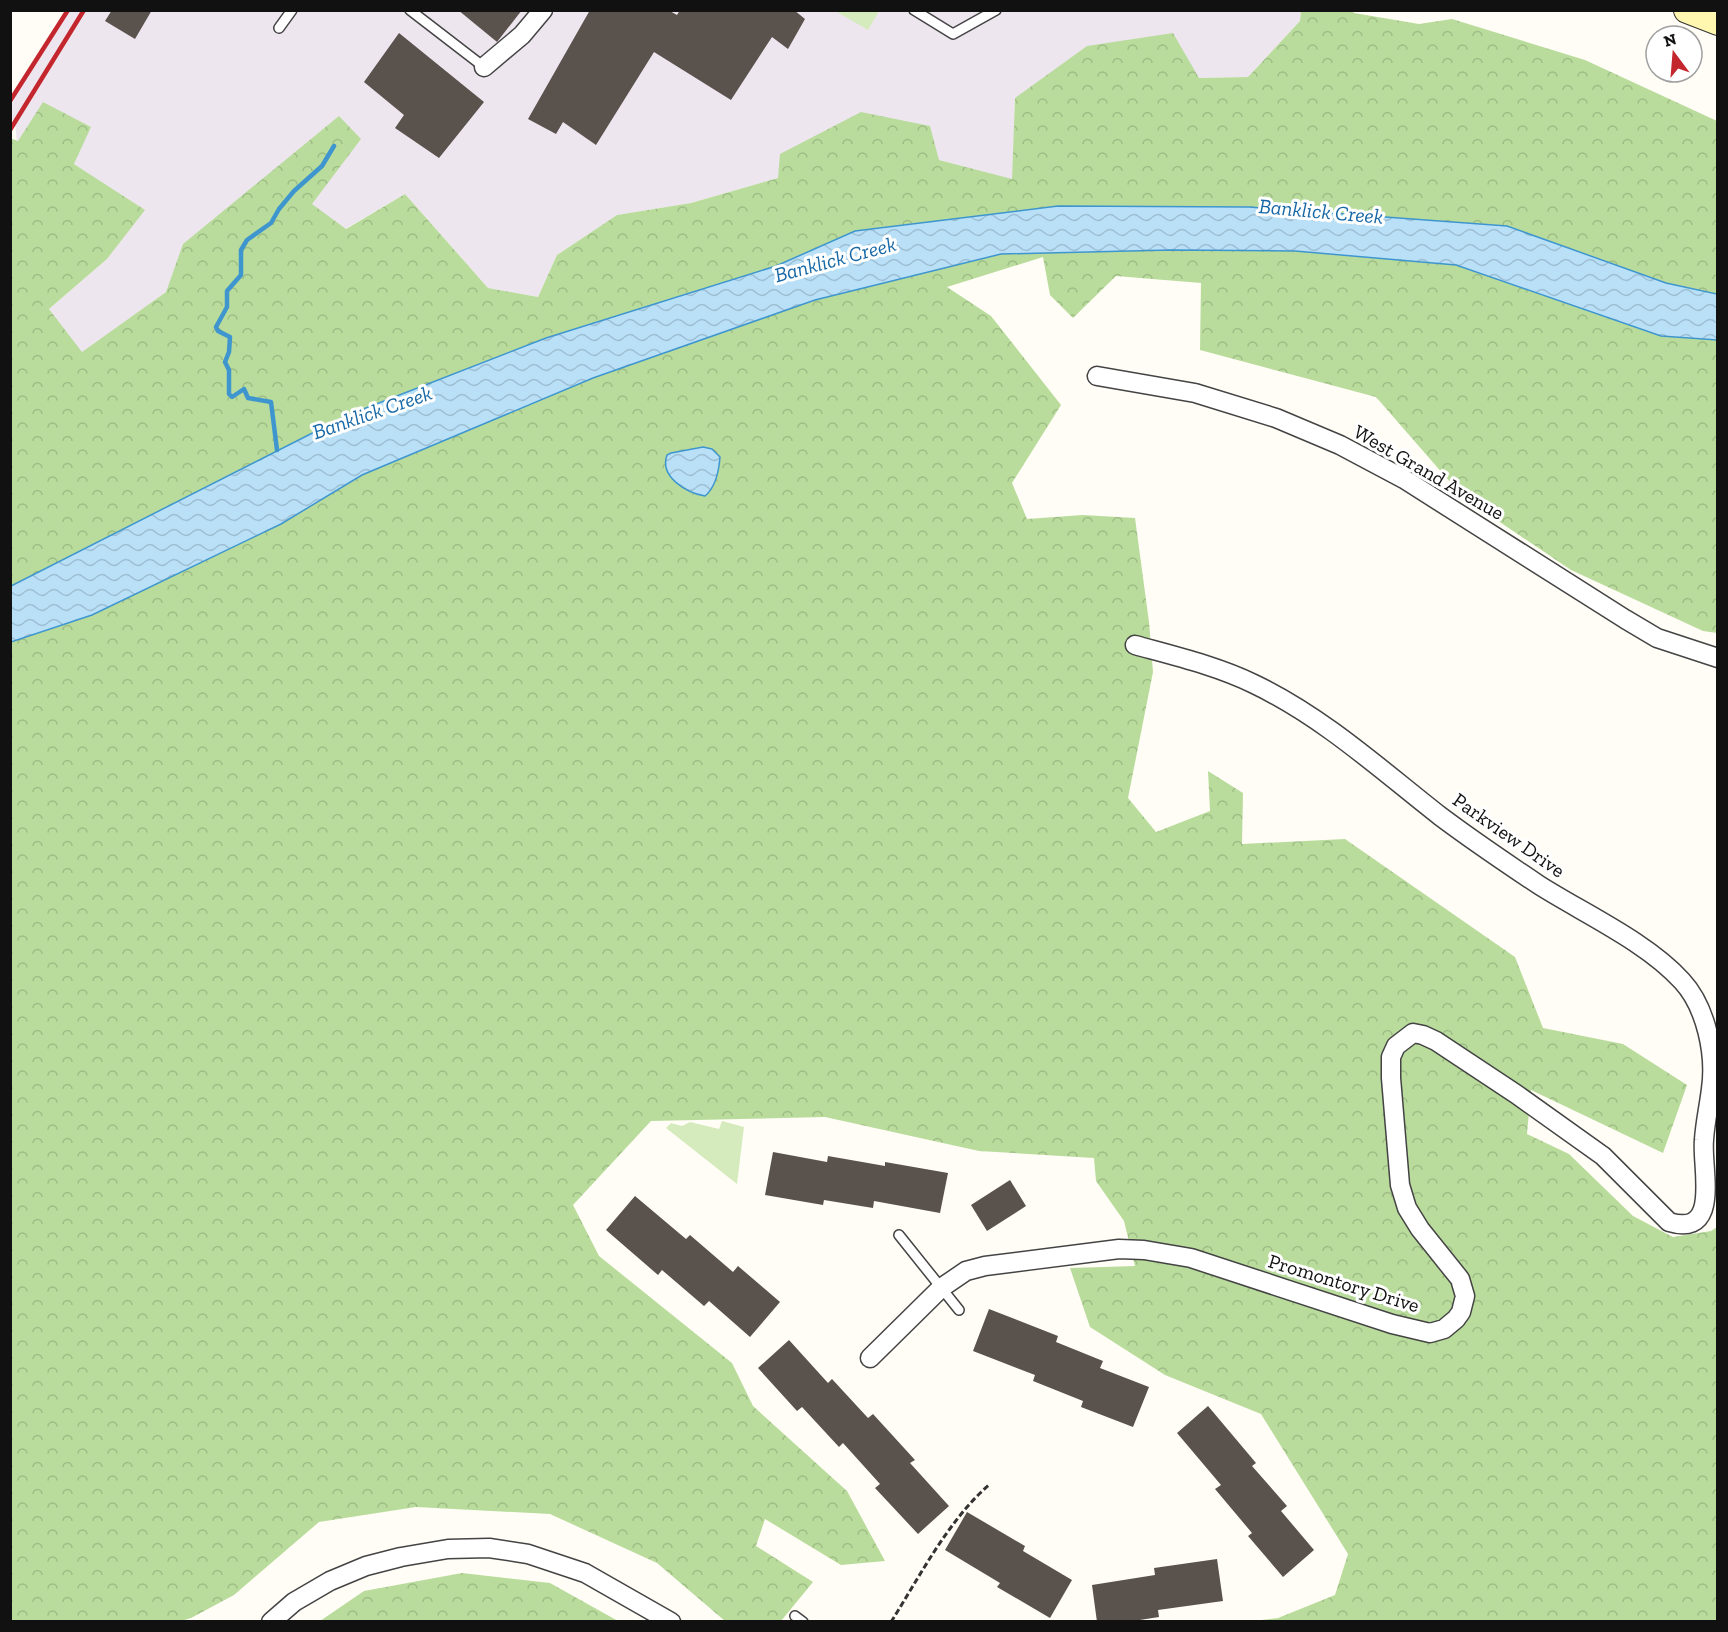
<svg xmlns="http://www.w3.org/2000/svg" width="1728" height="1632" font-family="'Zilla Slab',serif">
<defs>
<pattern id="forest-crowns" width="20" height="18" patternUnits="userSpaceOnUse" patternTransform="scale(1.5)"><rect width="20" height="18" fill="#b9dc9c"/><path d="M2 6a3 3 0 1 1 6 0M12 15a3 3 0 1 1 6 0" fill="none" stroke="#9ebc85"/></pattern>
<pattern id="water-waves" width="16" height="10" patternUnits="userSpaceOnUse" patternTransform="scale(1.5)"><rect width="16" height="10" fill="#b9e0f7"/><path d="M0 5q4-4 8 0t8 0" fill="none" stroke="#9ebfd3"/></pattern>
</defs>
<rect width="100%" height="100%" fill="#fffdf5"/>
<path fill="#eee6ef" d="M 68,11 L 1301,11 L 1300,21 L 1248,77 L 1199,78 L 1015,98 L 1013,180 L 939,160 L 778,178 L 691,203 L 617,215 L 557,255 L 538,297 L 488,288 L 405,194 L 345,229 L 311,204 L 360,139 L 184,244 L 166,292 L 82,353 L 49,309 L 107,259 L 144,210 L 74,164 L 90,128 L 17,142 L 15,123 L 11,118 L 10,101 Z"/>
<g fill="#d5ebbd">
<path d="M 838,11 L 879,10 L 879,11 L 868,30 L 837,12 Z"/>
<path d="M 722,1121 L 744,1127 L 737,1184 L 666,1128 L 671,1123 L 682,1126 L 690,1122 L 719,1129 Z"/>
</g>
<g fill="url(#forest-crowns)">
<path d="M 1301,11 L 1352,11 L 1354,13 L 1419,24 L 1452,19 L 1585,60 L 1717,121 L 1717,633 L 1703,631 L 1571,570 L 1464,498 L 1376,397 L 1200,350 L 1201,283 L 1116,276 L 1073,318 L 1050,295 L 1043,257 L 947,287 L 991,316 L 1061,405 L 1012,483 L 1027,519 L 1083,515 L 1135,518 L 1149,622 L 1153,672 L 1128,798 L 1156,832 L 1210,811 L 1208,771 L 1243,793 L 1242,844 L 1345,839 L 1515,957 L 1543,1028 L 1623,1044 L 1687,1085 L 1663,1153 L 1531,1090 L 1527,1134 L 1569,1154 L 1633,1216 L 1673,1237 L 1711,1231 L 1717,1227 L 1717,1621 L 1253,1621 L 1278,1618 L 1335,1595 L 1348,1554 L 1261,1414 L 1165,1375 L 1090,1327 L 1070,1268 L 1135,1266 L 1124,1221 L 1096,1181 L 1094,1158 L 979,1151 L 825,1117 L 651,1121 L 573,1205 L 599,1256 L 732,1363 L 753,1406 L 847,1491 L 885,1561 L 841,1565 L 765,1519 L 756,1546 L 813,1582 L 781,1621 L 725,1621 L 657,1563 L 550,1514 L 416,1507 L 319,1522 L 234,1595 L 191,1618 L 178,1622 L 11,1621 L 10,138 L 18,141 L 43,102 L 91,127 L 74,164 L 145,210 L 107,259 L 49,309 L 82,352 L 166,292 L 183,244 L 339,116 L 361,139 L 312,204 L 346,229 L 405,194 L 488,288 L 538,297 L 557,255 L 617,215 L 691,203 L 778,178 L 780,154 L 861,112 L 930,126 L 939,160 L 1012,179 L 1015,98 L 1087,46 L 1173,33 L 1199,78 L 1248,77 L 1300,21 Z"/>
<path d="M 462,1573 L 550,1583 L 618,1621 L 320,1621 L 364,1591 Z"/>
</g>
<g fill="url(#water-waves)" stroke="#3f96cf" stroke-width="1.5">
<path d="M 1058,206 L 1249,207 L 1507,226 L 1666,283 L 1717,294 L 1717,340 L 1661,336 L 1456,265 L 1295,251 L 1171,250 L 1001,254 L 815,300 L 593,378 L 362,475 L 281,524 L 92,615 L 11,642 L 11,586 L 348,415 L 546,338 L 776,266 L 855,231 Z"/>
<path d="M 703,447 L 712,449 L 720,457 C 719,470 716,487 705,496 C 687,493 659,477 667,455 L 671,453 Z"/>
</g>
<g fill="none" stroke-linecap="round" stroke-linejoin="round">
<path stroke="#3f96cf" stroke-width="4.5" d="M 277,450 L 271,402 L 248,398 L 244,389 L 232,397 L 229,394 L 229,370 L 225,362 L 229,352 L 230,337 L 218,331 L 216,327 L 227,307 L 227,291 L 241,275 L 241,250 L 247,240 L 271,223 L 279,209 L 294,191 L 322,166 L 334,146"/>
</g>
<g fill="#5a524d">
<path d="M 112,10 L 152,10 L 135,39 L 105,21 Z"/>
<path d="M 458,10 L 522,10 L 497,42 Z"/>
<path d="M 590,10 L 668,10 L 677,15 L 680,10 L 794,10 L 805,19 L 788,49 L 772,37 L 731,100 L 654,52 L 596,145 L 563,122 L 556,134 L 528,119 Z"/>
<path d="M 399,33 L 484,102 L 439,158 L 395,128 L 404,115 L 364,82 Z"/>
<path d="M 773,1152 L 827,1162 L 828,1156 L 885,1166 L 885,1162 L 948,1173 L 940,1213 L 874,1201 L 873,1208 L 824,1200 L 823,1205 L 765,1195 Z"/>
<path d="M 1010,1180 L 1026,1206 L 987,1231 L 971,1205 Z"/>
<path d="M 635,1196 L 686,1239 L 690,1235 L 733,1272 L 738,1266 L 780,1302 L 750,1337 L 709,1301 L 704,1306 L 662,1270 L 658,1275 L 606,1230 Z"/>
<path d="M 989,1309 L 1058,1336 L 1056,1342 L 1103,1361 L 1100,1368 L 1149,1387 L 1133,1427 L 1081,1407 L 1083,1401 L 1033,1381 L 1035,1375 L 973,1351 Z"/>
<path d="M 789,1340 L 828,1383 L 832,1379 L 868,1418 L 873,1414 L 915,1460 L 910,1463 L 949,1506 L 918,1534 L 875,1488 L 880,1484 L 843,1443 L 839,1447 L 802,1407 L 797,1411 L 758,1368 Z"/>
<path d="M 1208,1406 L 1256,1463 L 1252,1466 L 1287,1506 L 1281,1511 L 1314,1550 L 1283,1577 L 1248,1536 L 1252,1533 L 1215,1489 L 1221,1485 L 1177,1433 Z"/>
<path d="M 967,1512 L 1025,1546 L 1023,1551 L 1072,1580 L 1050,1618 L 997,1587 L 1000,1583 L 945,1550 Z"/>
<path d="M 1217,1559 L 1223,1601 L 1158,1610 L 1159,1617 L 1127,1622 L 1097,1622 L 1092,1585 L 1155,1575 L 1154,1568 Z"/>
</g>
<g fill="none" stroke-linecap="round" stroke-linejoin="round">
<defs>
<g id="service">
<path d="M 410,10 L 484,67"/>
<path d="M 914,10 L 953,34 L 996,10"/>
<path d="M 279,28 L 292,10"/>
<path d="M 899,1235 L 959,1310"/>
<path d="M 795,1616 L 803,1622"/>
</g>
<g id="minor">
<path d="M 484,67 L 522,35 L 543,10"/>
<path d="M 1097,376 L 1195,393 L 1276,418 L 1340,445 L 1404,479 L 1625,619 L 1657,638 L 1718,658"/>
<path d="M 870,1358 L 941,1288 L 966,1271 L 985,1266 L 1119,1249 L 1144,1250 L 1191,1258 L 1392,1324 L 1430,1333 L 1444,1329 L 1456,1319 L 1461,1312 L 1465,1296 L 1460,1279 L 1420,1229 L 1407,1208 L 1400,1185 L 1391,1078 L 1391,1057 L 1396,1046 L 1413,1033 L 1423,1035 L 1436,1041 L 1516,1094 L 1603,1156 L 1669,1222 C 1722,1238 1701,1167 1704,1140 C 1705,1123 1709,1106 1711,1089 C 1716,1054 1706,1007 1682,981 C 1647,942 1583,913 1539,885 C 1506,863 1472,840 1440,816 C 1380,769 1323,717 1254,684 C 1217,666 1175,656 1135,645"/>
<path d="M 271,1622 L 294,1602 L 330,1581 L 366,1566 L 401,1557 L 448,1549 L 489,1548 L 528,1554 L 585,1573 L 671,1622"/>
</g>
<path id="secondary" d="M 1687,10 L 1718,22"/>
</defs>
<use href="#service" stroke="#444" stroke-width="12"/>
<use href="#minor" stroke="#444" stroke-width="21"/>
<use href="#secondary" stroke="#333" stroke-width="28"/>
<path stroke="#333" stroke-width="3" stroke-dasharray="6 3" stroke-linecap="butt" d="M 891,1622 C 920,1576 949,1519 990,1484"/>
<use href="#service" stroke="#fff" stroke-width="9"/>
<use href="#minor" stroke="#fff" stroke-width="18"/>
<use href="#secondary" stroke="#fff6b0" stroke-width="26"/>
<g stroke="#c4262e" stroke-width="4.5">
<path d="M 10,101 L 68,10"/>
<path d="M 10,130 L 84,10"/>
</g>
</g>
<g text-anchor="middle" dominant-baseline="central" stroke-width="6" stroke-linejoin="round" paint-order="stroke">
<g font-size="20" fill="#111" stroke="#fff">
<text transform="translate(1429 472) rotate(30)">West Grand Avenue</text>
<text transform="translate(1509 835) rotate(35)">Parkview Drive</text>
<text transform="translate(1344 1283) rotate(17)">Promontory Drive</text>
</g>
<g font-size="21" font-style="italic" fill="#1768a6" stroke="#fff">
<text transform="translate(1321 211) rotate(5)">Banklick Creek</text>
<text transform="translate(835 259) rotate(-15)">Banklick Creek</text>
<text transform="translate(372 412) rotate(-19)">Banklick Creek</text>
</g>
</g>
<rect width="1728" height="1632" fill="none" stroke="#111111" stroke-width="24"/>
<g transform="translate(1674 54) rotate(344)"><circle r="28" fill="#ffffff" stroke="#a0a0a0" stroke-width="1.5"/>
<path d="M0-4.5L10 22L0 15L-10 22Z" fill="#c4262e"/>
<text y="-9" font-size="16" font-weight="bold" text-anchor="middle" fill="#111111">N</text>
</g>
</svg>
